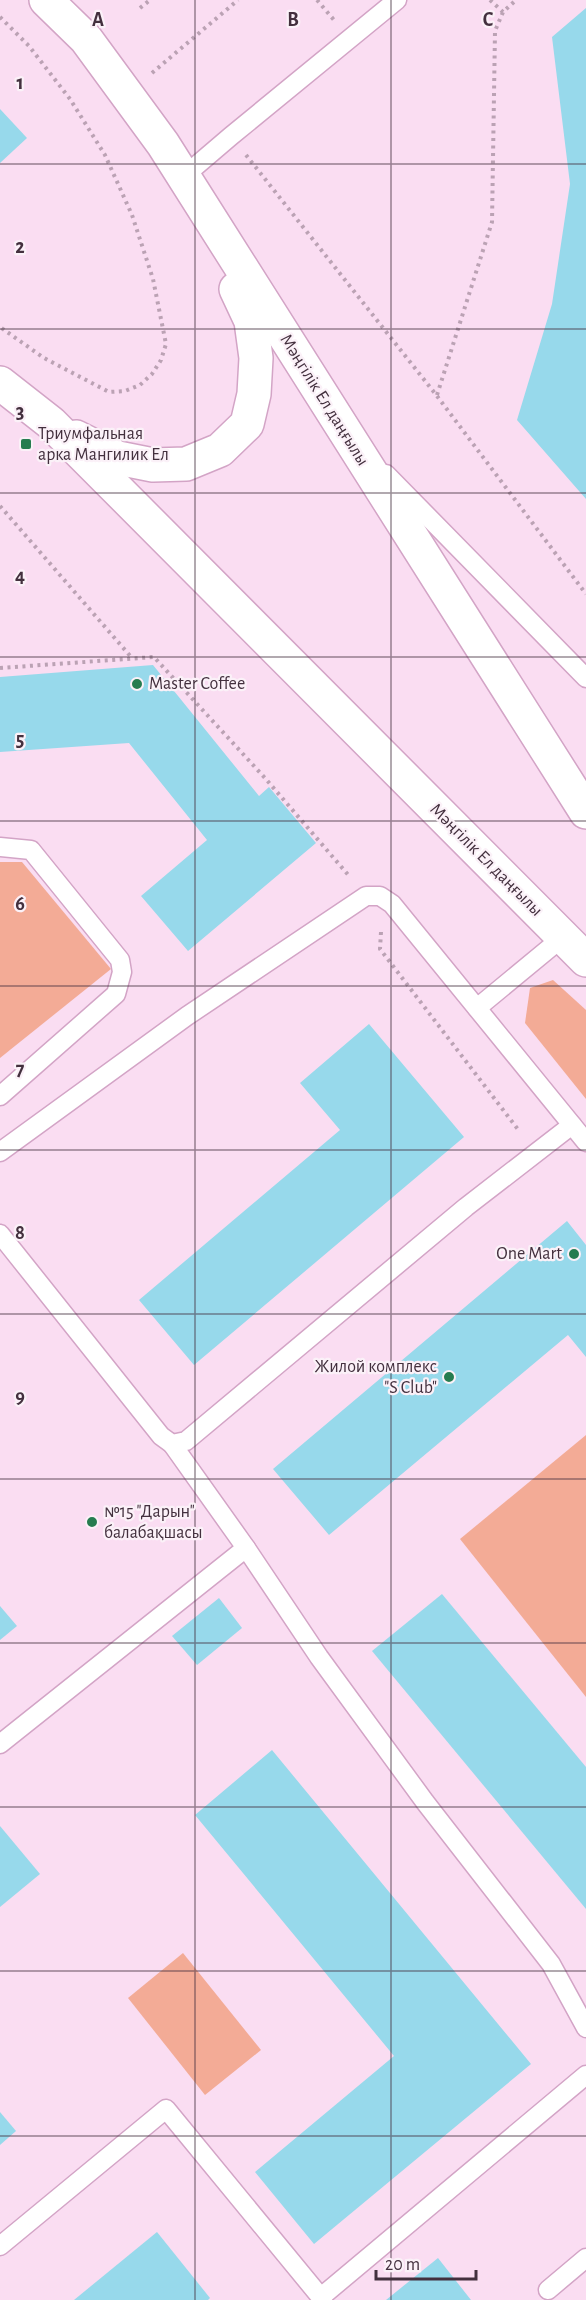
<svg xmlns="http://www.w3.org/2000/svg" width="586" height="2300" font-family="'Alegreya Sans',sans-serif">
<rect width="100%" height="100%" fill="#faddf2"/>
<g fill="#f3ab96">
<path d="M 0,862 L 22,862 L 111,969 L 0,1058 Z"/>
<path d="M 553,980 L 586,1010 L 586,1099 L 525,1023 L 530,988 Z"/>
<path d="M 586,1435 L 586,1697 L 460,1539 Z"/>
<path d="M 183,1953 L 261,2050 L 205,2095 L 128,1998 Z"/>
</g>
<g fill="#97d9eb">
<path d="M 586,8 L 586,499 L 517,420 L 552,304 L 570,184 L 552,37 Z"/>
<path d="M 0,109 L 27,138 L 0,163 Z"/>
<path d="M 153,665 L 259,796 L 269,787 L 316,843 L 188,951 L 141,896 L 207,840 L 129,743 L 0,752 L 0,677 Z"/>
<path d="M 369,1024 L 464,1137 L 194,1365 L 139,1300 L 340,1130 L 300,1083 Z"/>
<path d="M 567,1221 L 586,1245 L 586,1357 L 568,1335 L 329,1535 L 273,1469 Z"/>
<path d="M 442,1594 L 586,1767 L 586,1909 L 372,1651 Z"/>
<path d="M 219,1598 L 242,1628 L 197,1665 L 172,1636 Z"/>
<path d="M 0,1606 L 17,1626 L 0,1640 Z"/>
<path d="M 272,1750 L 531,2064 L 314,2244 L 255,2172 L 394,2056 L 195,1815 Z"/>
<path d="M 0,1826 L 40,1874 L 0,1907 Z"/>
<path d="M 0,2112 L 16,2131 L 0,2145 Z"/>
<path d="M 157,2232 L 210,2298 L 208,2300 L 74,2300 Z"/>
<path d="M 438,2258 L 471,2300 L 386,2300 Z"/>
</g>
<g fill="none" stroke-linecap="round" stroke-linejoin="round">
<defs>
<g id="lane">
<path d="M 183,177 L 231,136 L 397,0"/>
<path d="M 386,474 L 586,678"/>
<path d="M 0,847 L 31,850 L 120,960 L 122,972 L 116,994 L 0,1096"/>
<path d="M 477,1008 L 563,937"/>
<path d="M 0,1152 L 187,1016 L 366,896 L 380,896 L 392,904 L 586,1142"/>
<path d="M 0,1234 L 161,1436 L 172,1444 L 186,1441 L 466,1207 L 572,1125"/>
<path d="M 246,1548 L 319,1657 L 425,1802 L 551,1964 L 586,2028"/>
<path d="M 0,1744 L 246,1548 L 172,1444"/>
<path d="M 0,2246 L 166,2109 L 323,2300"/>
<path d="M 548,2290 L 586,2258"/>
<path d="M 321,2297 L 586,2075"/>
</g>
<g id="secondary">
<path d="M 46,0 L 86,39 L 163,144 L 586,812"/>
<path d="M 0,383 L 51,423 L 586,960"/>
<path d="M 76,437 L 118,458 L 153,465 L 186,464 L 220,450 L 247,424 L 254,394 L 256,358 L 251,321 L 236,289"/>
</g>
</defs>
<use href="#lane" stroke="#d3a4c6" stroke-width="21"/>
<use href="#secondary" stroke="#d3a4c6" stroke-width="36"/>
<g stroke="#bba2b4" stroke-width="4" stroke-dasharray="3 4.5" stroke-linecap="butt">
<path d="M 317,0 L 334,20"/>
<path d="M 490,0 L 503,12"/>
<path d="M 140,8 L 150,0"/>
<path d="M 0,17 L 29,46 L 70,99 L 105,155 L 132,215 L 153,279 L 166,344 L 161,360 L 152,374 L 140,385 L 125,391 L 109,392 L 44,358 L 0,327"/>
<path d="M 152,73 L 238,0"/>
<path d="M 246,155 L 437,396 L 586,594"/>
<path d="M 437,395 L 492,222 L 495,31 L 503,12 L 516,0"/>
<path d="M 0,506 L 132,658"/>
<path d="M 0,668 L 154,657 L 265,778 L 350,877"/>
<path d="M 381,932 L 380,949 L 520,1132"/>
</g>
<use href="#lane" stroke="#fff" stroke-width="18"/>
<use href="#secondary" stroke="#fff" stroke-width="33"/>
</g>
<path fill="none" stroke="#43303e" stroke-width="1.5" stroke-opacity="0.55" d="M 195,0 L 195,2300M 391,0 L 391,2300M 0,164 L 586,164M 0,329 L 586,329M 0,493 L 586,493M 0,657 L 586,657M 0,821 L 586,821M 0,986 L 586,986M 0,1150 L 586,1150M 0,1314 L 586,1314M 0,1479 L 586,1479M 0,1643 L 586,1643M 0,1807 L 586,1807M 0,1971 L 586,1971M 0,2136 L 586,2136"/>
<g fill="#267c50" stroke="#fbf1f8" stroke-width="2">
<rect x="20" y="438" width="12" height="12" rx="3"/>
<circle cx="137" cy="684" r="6"/>
<circle cx="574" cy="1254" r="6"/>
<circle cx="449" cy="1377" r="6"/>
<circle cx="92" cy="1522" r="6"/>
</g>
<g text-anchor="middle" dominant-baseline="central" stroke-width="4.5" stroke-linejoin="round" paint-order="stroke">
<g font-size="18" fill="#43303e" stroke="#fbf1f8">
<text transform="translate(324 400) rotate(58)">Мәңгілік Ел даңғылы</text>
<text transform="translate(486 860) rotate(45)">Мәңгілік Ел даңғылы</text>
</g>
<g font-size="18" fill="#43303e" stroke="#fbf1f8" text-anchor="start">
<text x="38" y="434">Триумфальная<tspan x="38" dy="21">арка Мангилик Ел</tspan></text>
<text x="149" y="684">Master Coffee</text>
<text x="562" y="1254" text-anchor="end">One Mart</text>
<text x="437" y="1367" text-anchor="end">Жилой комплекс<tspan x="437" dy="21">"S Club"</tspan></text>
<text x="104" y="1512">№15 "Дарын"<tspan x="104" dy="21">балабақшасы</tspan></text>
</g>
</g>
<g font-size="20" text-anchor="middle" font-weight="bold" fill="#43303e" stroke="#fbf1f8" stroke-width="4.5" stroke-linejoin="round" paint-order="stroke">
<text x="98" y="26">A</text>
<text x="293" y="26">B</text>
<text x="488" y="26">C</text>
<text x="20" y="89">1</text>
<text x="20" y="253">2</text>
<text x="20" y="418">3</text>
<text x="20" y="582">4</text>
<text x="20" y="746">5</text>
<text x="20" y="910">6</text>
<text x="20" y="1075">7</text>
<text x="20" y="1239">8</text>
<text x="20" y="1403">9</text>
</g>
<path d="M376 2270v9h100v-9" fill="none" stroke="#43303e" stroke-width="3"/>
<text x="385" y="2270" font-size="18" fill="#43303e" stroke="#fbf1f8" stroke-width="4.5" paint-order="stroke">20 m</text>
</svg>
